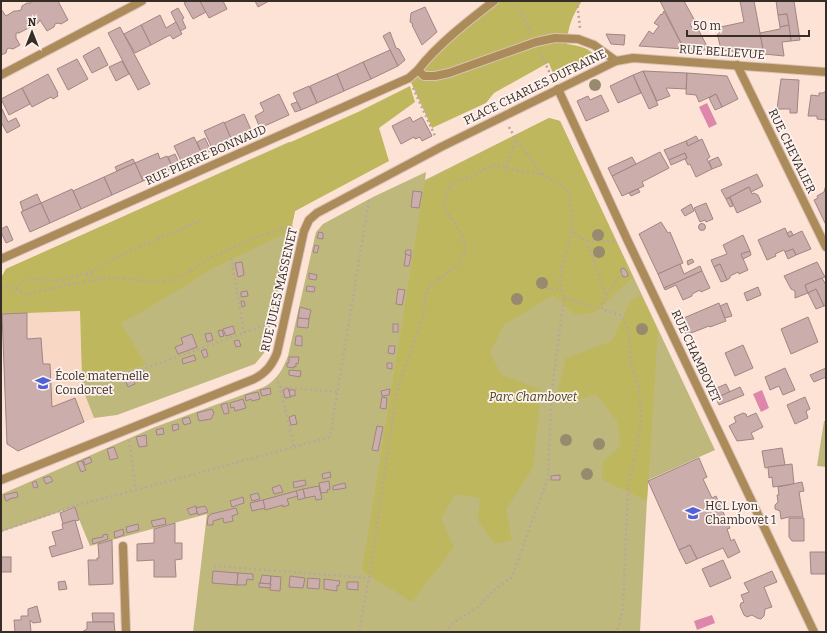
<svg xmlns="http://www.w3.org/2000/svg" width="827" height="633" font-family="Bitter,serif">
<rect width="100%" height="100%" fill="#fde3d5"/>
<path fill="#f9d7c5" d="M 80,311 L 82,387 L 94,418 L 18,451 L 7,444 L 2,314 Z"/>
<g fill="#beb87d">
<path d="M 549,118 L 560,121 L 715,450 L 648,480 L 640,632 L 193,632 L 207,514 L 90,546 L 74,507 L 1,532 L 1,496 L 2,494 L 155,427 L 264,387 C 277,380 283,369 288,356 L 316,232 L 323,224 L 373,197 L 426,172 L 425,180 Z"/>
<path d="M 289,142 L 381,163 L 295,211 L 264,353 L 255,364 L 117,415 L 94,418 L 82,387 L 82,380 L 109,373 L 120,323 L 1,278 L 6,269 Z"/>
<path d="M 824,421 L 826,421 L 826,467 L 817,466 Z"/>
</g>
<g fill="#bfb75d">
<path d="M 495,1 L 582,1 C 572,16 568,26 567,44 C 580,46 589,47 597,58 L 554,76 L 549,63 L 546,64 L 494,93 L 486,103 L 432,128 L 409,78 Z"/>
<path d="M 410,86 L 415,102 L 379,128 L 389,161 L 295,211 L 289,239 L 282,235 L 215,267 L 150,307 L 121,323 L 146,365 L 82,380 L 80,311 L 2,314 L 1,278 L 6,269 L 358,112 Z"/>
<path d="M 549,118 L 560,121 L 633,278 L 594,313 L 575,315 L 553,295 L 504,325 L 490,353 L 502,375 L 541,390 L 533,468 L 506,509 L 512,540 L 495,544 L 478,521 L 480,498 L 455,494 L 441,519 L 454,547 L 412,602 L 362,571 L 425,181 Z"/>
<path d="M 641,295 L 658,331 L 647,501 L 601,479 L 604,460 L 621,446 L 617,421 L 596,394 L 566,404 L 557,395 L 566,358 L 612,341 L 631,300 Z"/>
</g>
<g fill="#dd87aa">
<path d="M 707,103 L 717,124 L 709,128 L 699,107 Z"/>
<path d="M 762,390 L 769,408 L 761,412 L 753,394 Z"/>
<path d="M 712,615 L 715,623 L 697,630 L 694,621 Z"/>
</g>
<g fill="#cbadab" stroke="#a18583">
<path d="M 30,1 L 58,1 L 68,20 L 61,24 L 58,23 L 55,24 L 54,27 L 47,31 L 40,20 L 38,23 L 19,33 L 16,33 L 16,38 L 20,45 L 13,49 L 9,48 L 7,49 L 6,53 L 1,55 L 1,9 L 6,16 L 14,11 L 17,11 L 21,10 L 22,6 L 27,3 L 31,3 Z"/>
<path d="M 188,1 L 200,1 L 206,12 L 193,19 L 184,3 Z"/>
<path d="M 200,1 L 223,1 L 227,9 L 209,18 Z"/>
<path d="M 255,1 L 269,1 L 258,7 Z"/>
<path d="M 660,1 L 684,1 L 695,21 L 690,24 L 694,31 L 698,29 L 709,50 L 684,49 Z"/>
<path d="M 740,1 L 754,1 L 764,54 L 721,50 L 716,28 L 744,22 Z"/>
<path d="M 776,1 L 794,1 L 800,40 L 791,41 L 787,14 L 778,15 Z"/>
<path d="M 425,7 L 437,32 L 422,45 L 412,25 L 413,24 L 410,22 L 411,13 Z"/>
<path d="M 178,8 L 184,18 L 182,19 L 186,28 L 180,31 L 171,12 Z"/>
<path d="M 664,11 L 684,49 L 639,46 L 649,31 L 653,34 L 659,26 L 654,23 L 661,14 L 662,15 Z"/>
<path d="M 787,14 L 789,25 L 780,27 L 778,15 Z"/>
<path d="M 160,15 L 166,28 L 176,22 L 182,34 L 173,39 L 170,35 L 151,45 L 141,25 Z"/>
<path d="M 141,25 L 151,45 L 135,53 L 124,34 Z"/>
<path d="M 789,25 L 791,41 L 782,42 L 784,56 L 764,54 L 760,33 L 780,29 L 780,27 Z"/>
<path d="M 120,27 L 150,84 L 138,90 L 108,33 Z"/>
<path d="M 390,32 L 396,48 L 399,49 L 405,60 L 398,66 L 383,36 Z"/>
<path d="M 606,34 L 625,35 L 624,45 L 611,44 Z"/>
<path d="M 99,47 L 108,65 L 92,73 L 83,56 Z"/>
<path d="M 390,50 L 398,66 L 371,79 L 363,62 Z"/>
<path d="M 77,59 L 88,79 L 68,90 L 57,69 Z"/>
<path d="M 122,61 L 129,74 L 116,81 L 109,67 Z"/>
<path d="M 363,62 L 371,79 L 344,91 L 337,74 Z"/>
<path d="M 643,71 L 687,73 L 686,89 L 666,88 L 670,96 L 657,101 Z"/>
<path d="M 643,71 L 658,105 L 649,109 L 633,75 Z"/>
<path d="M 687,73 L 727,76 L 738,99 L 722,107 L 716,94 L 699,102 L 696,95 L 686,94 Z"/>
<path d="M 48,74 L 58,93 L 57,94 L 58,96 L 53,99 L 51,97 L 32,107 L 22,88 Z"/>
<path d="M 337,74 L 344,91 L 317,103 L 310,86 Z"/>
<path d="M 633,75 L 641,93 L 618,103 L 610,86 Z"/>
<path d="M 781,79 L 799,80 L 797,113 L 790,113 L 790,109 L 777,109 Z"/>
<path d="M 309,86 L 317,103 L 301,110 L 293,93 Z"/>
<path d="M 22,88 L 30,104 L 9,115 L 1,99 Z"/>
<path d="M 826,91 L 826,120 L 817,119 L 817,116 L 808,116 L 811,95 L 819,96 L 819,93 L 823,93 Z"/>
<path d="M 279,94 L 289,115 L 260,128 L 255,116 L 264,111 L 260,103 Z"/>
<path d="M 716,94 L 722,107 L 715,110 L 709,98 Z"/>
<path d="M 601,95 L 609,111 L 586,121 L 577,101 L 588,96 L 590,100 Z"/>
<path d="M 297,102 L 301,110 L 295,112 L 291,104 Z"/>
<path d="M 2,109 L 8,122 L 16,118 L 20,126 L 7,133 L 1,122 Z"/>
<path d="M 244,114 L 252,132 L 232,141 L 224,123 Z"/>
<path d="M 410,117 L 413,122 L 422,117 L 432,136 L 422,141 L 420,137 L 415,139 L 414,137 L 401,144 L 392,126 Z"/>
<path d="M 224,122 L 232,141 L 213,150 L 204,131 Z"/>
<path d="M 696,136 L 699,141 L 688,146 L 686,141 Z"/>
<path d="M 194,137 L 202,154 L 182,163 L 174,146 Z"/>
<path d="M 205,138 L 211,151 L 202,154 L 197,142 Z"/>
<path d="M 702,139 L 710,157 L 707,159 L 712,169 L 696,177 L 690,164 L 688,165 L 685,159 L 687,158 L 685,153 L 669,160 L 664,150 L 686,141 L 688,146 Z"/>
<path d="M 660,152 L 669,168 L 642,182 L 644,186 L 622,196 L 612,176 Z"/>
<path d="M 158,153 L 160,159 L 167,156 L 173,168 L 143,181 L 135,163 Z"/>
<path d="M 685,153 L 687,158 L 671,165 L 669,160 Z"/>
<path d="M 175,154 L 180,165 L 173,168 L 168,157 Z"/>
<path d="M 632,157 L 636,164 L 612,176 L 608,168 Z"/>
<path d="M 718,157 L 722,165 L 712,169 L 709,161 Z"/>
<path d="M 133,159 L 135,163 L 117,171 L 115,167 Z"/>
<path d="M 135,163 L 143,181 L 112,195 L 104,177 Z"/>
<path d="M 757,174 L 763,186 L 751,192 L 749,187 L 726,199 L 721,190 Z"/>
<path d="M 104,177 L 112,195 L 81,209 L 73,191 Z"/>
<path d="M 826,185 L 826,225 L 814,200 L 818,198 L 817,196 L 824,192 Z"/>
<path d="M 749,187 L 752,194 L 754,193 L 758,195 L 761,202 L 737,213 L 730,197 Z"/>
<path d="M 72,189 L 81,209 L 50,223 L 41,203 Z"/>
<path d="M 638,189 L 640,192 L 631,196 L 629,193 Z"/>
<path d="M 413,191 L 422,192 L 419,208 L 411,207 Z"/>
<path d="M 37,194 L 41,203 L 23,211 L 20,202 Z"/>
<path d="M 730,198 L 733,206 L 730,207 L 726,199 Z"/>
<path d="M 41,203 L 50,223 L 30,232 L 21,212 Z"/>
<path d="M 706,203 L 713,219 L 706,222 L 705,220 L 700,222 L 694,208 Z"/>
<path d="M 691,204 L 694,211 L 685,216 L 681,210 Z"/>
<path d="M 661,222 L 668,233 L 670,232 L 683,263 L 658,274 L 639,234 Z"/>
<circle cx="702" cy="227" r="3.5"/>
<path d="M 7,226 L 13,240 L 6,243 L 1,232 L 1,229 Z"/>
<path d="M 785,228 L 789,237 L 802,231 L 811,249 L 796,255 L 793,249 L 785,252 L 784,250 L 775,254 L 776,256 L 767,260 L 758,240 Z"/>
<path d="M 791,231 L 793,235 L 789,237 L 787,233 Z"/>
<path d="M 319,232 L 323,233 L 323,239 L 317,238 Z"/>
<path d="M 743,235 L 750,251 L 741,254 L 748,270 L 739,274 L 738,272 L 730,276 L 730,278 L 727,280 L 720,264 L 714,267 L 711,260 L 727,254 L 723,245 Z"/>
<path d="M 315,245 L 319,246 L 317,253 L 313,252 Z"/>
<path d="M 793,249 L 796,255 L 788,259 L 785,252 Z"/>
<path d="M 406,250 L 411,250 L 411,256 L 405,254 Z"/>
<path d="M 750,251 L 751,255 L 743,259 L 741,254 Z"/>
<path d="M 406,254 L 411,256 L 409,266 L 404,266 Z"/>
<path d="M 692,259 L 694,262 L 688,265 L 687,261 Z"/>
<path d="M 242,262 L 244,275 L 238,277 L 235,263 Z"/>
<path d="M 817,262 L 825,277 L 805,285 L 808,293 L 795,298 L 795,291 L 791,289 L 784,276 Z"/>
<path d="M 680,264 L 684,274 L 700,266 L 702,271 L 664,288 L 658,274 Z"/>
<path d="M 720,264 L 727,280 L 721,282 L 714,267 Z"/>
<path d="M 623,268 L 625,269 L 628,274 L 628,276 L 625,277 L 623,277 L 621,272 L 621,269 Z"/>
<path d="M 702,271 L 710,288 L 701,292 L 700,290 L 692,294 L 692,296 L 683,300 L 676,285 L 665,290 L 664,288 Z"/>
<path d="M 309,273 L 317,275 L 316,280 L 309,279 Z"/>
<path d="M 822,278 L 826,285 L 826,305 L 824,306 L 816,289 L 808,293 L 805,285 Z"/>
<path d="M 307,286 L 315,287 L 314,292 L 306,291 Z"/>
<path d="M 758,287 L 761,295 L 747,301 L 744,293 Z"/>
<path d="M 398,289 L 405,290 L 402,305 L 396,304 Z"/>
<path d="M 816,289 L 824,306 L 816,309 L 808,293 Z"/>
<path d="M 247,291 L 248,296 L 241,297 L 241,292 Z"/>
<path d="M 241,301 L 244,301 L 245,306 L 242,307 Z"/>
<path d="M 719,303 L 726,321 L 710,327 L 709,326 L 686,335 L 679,320 Z"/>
<path d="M 727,303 L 732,316 L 725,318 L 720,306 Z"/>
<path d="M 300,307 L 311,310 L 309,319 L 298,318 Z"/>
<path d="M 27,313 L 27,339 L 41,338 L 43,364 L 50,364 L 52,407 L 75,398 L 84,422 L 18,451 L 7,444 L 2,314 Z"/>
<path d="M 808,317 L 818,342 L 791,354 L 781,329 Z"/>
<path d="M 298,318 L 309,319 L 308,328 L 297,327 Z"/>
<rect x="393" y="324" width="5" height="8"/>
<path d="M 233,326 L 235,333 L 226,336 L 223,329 Z"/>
<path d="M 222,330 L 224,336 L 220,337 L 218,331 Z"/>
<path d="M 211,333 L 213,340 L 207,342 L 205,334 Z"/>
<path d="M 192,334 L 197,347 L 178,354 L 175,347 L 183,344 L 181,338 Z"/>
<path d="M 296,336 L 302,336 L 302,346 L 295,345 Z"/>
<path d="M 239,340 L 241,346 L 236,347 L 234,341 Z"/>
<path d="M 743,345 L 753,368 L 735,376 L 725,353 Z"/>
<path d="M 389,346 L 395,346 L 394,354 L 388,353 Z"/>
<path d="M 206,349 L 208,356 L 204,358 L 201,351 Z"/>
<path d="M 194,355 L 196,360 L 183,364 L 182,359 Z"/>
<path d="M 289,357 L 299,357 L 298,364 L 296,363 L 296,367 L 294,366 L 294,368 L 287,367 L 287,363 L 289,363 Z"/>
<path d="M 387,363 L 392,363 L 392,369 L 387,368 Z"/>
<path d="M 785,368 L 795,390 L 783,395 L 779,386 L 770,390 L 765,377 Z"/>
<path d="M 826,368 L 826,377 L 814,382 L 810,375 Z"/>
<path d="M 289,370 L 301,371 L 300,377 L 289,375 Z"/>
<path d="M 144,371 L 147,378 L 137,382 L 136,380 L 134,381 L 132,377 Z"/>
<path d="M 132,377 L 135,384 L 128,387 L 125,380 Z"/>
<path d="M 726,384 L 730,392 L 716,398 L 712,390 Z"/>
<path d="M 740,387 L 744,395 L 719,405 L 716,398 Z"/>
<path d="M 270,388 L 271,394 L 262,396 L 260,390 Z"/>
<path d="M 288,388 L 291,397 L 285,398 L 283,390 Z"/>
<path d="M 390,389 L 389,395 L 382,396 L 381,391 Z"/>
<path d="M 289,390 L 295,390 L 295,396 L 290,396 Z"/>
<path d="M 258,392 L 260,399 L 252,401 L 251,399 L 246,401 L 245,395 Z"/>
<path d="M 382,397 L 387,398 L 386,409 L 380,408 Z"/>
<path d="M 805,397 L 810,409 L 806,411 L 808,418 L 795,424 L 787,405 Z"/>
<path d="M 243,399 L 246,408 L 235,411 L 234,407 L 231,408 L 230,403 Z"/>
<path d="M 227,403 L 229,413 L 224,414 L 221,405 Z"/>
<path d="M 212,409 L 214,413 L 211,419 L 199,421 L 197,413 Z"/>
<path d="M 743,413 L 746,414 L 747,417 L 756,413 L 763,427 L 751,433 L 754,439 L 737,441 L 729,426 L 736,422 L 734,417 Z"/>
<path d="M 295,415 L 297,424 L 291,425 L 289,417 Z"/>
<path d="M 189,417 L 191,423 L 184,425 L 182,419 Z"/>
<path d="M 178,424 L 179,429 L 173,431 L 172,425 Z"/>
<path d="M 377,426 L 383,427 L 378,451 L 372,450 Z"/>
<path d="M 163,428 L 164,434 L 157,435 L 156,430 Z"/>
<path d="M 146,435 L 147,446 L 139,447 L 136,437 Z"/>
<path d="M 114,447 L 118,458 L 110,460 L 107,449 Z"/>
<path d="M 782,448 L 785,465 L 765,468 L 762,451 Z"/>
<path d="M 90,457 L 92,462 L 85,465 L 83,460 Z"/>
<path d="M 699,458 L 707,477 L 703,479 L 712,498 L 716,496 L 730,528 L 727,529 L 731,541 L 734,539 L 740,552 L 728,558 L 723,548 L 697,559 L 690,545 L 679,550 L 648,481 Z"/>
<path d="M 82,461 L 86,470 L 81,472 L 77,462 Z"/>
<path d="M 792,464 L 794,484 L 773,487 L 772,477 L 769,478 L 768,467 Z"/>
<path d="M 330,472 L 331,477 L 323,479 L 322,474 Z"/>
<path d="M 560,475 L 560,480 L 551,480 L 551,476 Z"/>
<path d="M 50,476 L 53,481 L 46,484 L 43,478 Z"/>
<path d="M 305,480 L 306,485 L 294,488 L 293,482 Z"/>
<path d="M 36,481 L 38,487 L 34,488 L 32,483 Z"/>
<path d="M 329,481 L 330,489 L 327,490 L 328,492 L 321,493 L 319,483 Z"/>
<path d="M 802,482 L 804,491 L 799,492 L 803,517 L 789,517 L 781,519 L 780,511 L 775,509 L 775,505 L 778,502 L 777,495 L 779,495 L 778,487 Z"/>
<path d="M 345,483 L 346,488 L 333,490 L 333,486 Z"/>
<path d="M 280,485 L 283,492 L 274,494 L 272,488 Z"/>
<path d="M 319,486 L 322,499 L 316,500 L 315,496 L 305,498 L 303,489 Z"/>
<path d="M 303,489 L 305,498 L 298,500 L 296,491 Z"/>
<path d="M 296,491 L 298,496 L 287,499 L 289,505 L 283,507 L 283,505 L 265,510 L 263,500 Z"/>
<path d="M 17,492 L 18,497 L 9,499 L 9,500 L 6,501 L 4,495 Z"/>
<path d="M 258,493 L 260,499 L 252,501 L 250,495 Z"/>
<path d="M 243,497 L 244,503 L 232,507 L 230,501 Z"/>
<path d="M 263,500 L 265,508 L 252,511 L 250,503 Z"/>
<path d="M 196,506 L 197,513 L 190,515 L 187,509 Z"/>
<path d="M 205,506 L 208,512 L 198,515 L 196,508 Z"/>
<path d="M 75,507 L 79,520 L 63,524 L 60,513 Z"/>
<path d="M 236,508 L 238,514 L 232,516 L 233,521 L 224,523 L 223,518 L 213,521 L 213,525 L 207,525 L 208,517 L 211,514 Z"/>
<path d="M 165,518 L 166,524 L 153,527 L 151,521 Z"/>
<path d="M 789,518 L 804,518 L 804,541 L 792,541 L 789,537 Z"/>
<path d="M 75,520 L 83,548 L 52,557 L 49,547 L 56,545 L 52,532 L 63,529 L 62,524 Z"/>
<path d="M 175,523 L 175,543 L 182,543 L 182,559 L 175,560 L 176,577 L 154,577 L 154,560 L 137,561 L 137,544 L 154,543 L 154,529 Z"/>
<path d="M 138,524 L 139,530 L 127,533 L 126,527 Z"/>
<path d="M 123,529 L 124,535 L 115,538 L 114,532 Z"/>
<path d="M 107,534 L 108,539 L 93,544 L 92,539 L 103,537 L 103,535 Z"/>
<path d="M 112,540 L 113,584 L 89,585 L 88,560 L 97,560 L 97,558 L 99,558 L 98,544 Z"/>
<path d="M 690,545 L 697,559 L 686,564 L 679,550 Z"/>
<path d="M 810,552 L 826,552 L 826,574 L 811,574 Z"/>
<rect x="1" y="557" width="10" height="15"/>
<path d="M 723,560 L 731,578 L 710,587 L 702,569 Z"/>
<path d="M 213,571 L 238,573 L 237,585 L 212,583 Z"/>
<path d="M 772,571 L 777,582 L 764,587 L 772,607 L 765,609 L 764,616 L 761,619 L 757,618 L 752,615 L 747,617 L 744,615 L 740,606 L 741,603 L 744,602 L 741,595 L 749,592 L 744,583 Z"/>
<path d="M 238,573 L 253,574 L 253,580 L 247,579 L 246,585 L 237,585 Z"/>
<path d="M 262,575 L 271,576 L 270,584 L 260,583 Z"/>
<path d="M 271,576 L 281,577 L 280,591 L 270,590 Z"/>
<path d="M 290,576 L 305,578 L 303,588 L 289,587 Z"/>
<path d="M 308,578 L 320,579 L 319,589 L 307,588 Z"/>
<path d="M 324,579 L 340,581 L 339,586 L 337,585 L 337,591 L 324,589 Z"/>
<path d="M 65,581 L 67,589 L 59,590 L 58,582 Z"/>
<path d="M 347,582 L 358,582 L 358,590 L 347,589 Z"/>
<path d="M 259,583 L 271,584 L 270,588 L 259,587 Z"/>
<path d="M 37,606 L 41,622 L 33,623 L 30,620 L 31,632 L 35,632 L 15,632 L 14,620 L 21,620 L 21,616 L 28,616 L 28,609 Z"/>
<path d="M 92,613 L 114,613 L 114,622 L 93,622 Z"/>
<path d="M 87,622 L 114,622 L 115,632 L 82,632 L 87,629 Z"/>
</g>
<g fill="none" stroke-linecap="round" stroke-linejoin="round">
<defs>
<g id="minor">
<path d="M 494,1 C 468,21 437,45 418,70 L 424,76 L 435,76 L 449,73 L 536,42 L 555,38 L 578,39 L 594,45 L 616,61"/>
<path d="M 737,65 L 826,247"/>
<path d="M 1,75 L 142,1"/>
<path d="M 558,89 L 626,237 L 814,632"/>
<path d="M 1,259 L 409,78 L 418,70"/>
<path d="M 1,480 L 254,379 C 266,373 272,365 277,353 L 304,231 L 309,220 L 317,213 L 441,147 L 616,61 L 633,58 L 826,72"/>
<path d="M 123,546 L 126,632"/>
</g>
</defs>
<use href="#minor" stroke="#d9c2b6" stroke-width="10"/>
<g stroke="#bba69b" stroke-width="2.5" stroke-dasharray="2 3" stroke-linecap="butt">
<path d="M 515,1 L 531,33"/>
<path d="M 577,1 L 580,28"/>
<path d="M 540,52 L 553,80"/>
<path d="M 413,88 L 436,138"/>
<path d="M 509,127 L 516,140"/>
<path d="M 506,167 L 516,140 L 542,174"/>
<path d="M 587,241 L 616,241"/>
<path d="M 231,258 L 244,333"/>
<path d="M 86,274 L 101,278"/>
<path d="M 1,287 L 11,287 L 25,294 C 54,289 82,280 112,278 C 131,277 158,286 175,279 C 188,274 198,265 209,259 C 221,252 284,224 294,227"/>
<path d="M 546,288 L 562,290"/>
<path d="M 16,289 L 20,283 L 25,280 L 34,279 L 57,281 L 91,272 L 105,263 L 117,257 L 164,236 L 202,220"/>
<path d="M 607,295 L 622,273"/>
<path d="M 564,298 L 602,309"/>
<path d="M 141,370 L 268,324 L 272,324"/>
<path d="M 280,387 L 337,392"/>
<path d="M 129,440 L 136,490 L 294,447 L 280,387 L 276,378"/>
<path d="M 294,447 L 330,437 L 369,200"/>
<path d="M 1,531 L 74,506 L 136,490"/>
<path d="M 214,566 L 369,578"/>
<path d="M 359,632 L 371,567 L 394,409 L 399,384 L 423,316 L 425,298 L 428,288 L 436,281 L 459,264 L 465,251 L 464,238 L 444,207 L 447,192 L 452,184 L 472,176 L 491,166 L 497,165 L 517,171 L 542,174 L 562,185 L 569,194 L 572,216 L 572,232 L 587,241 L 606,295 L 602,309 L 622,316 L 628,328 L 631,363 L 639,388 L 641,414 L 640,432 L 628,487 L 623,608 L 617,632"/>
<path d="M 445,632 L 454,622 L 477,608 L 494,590 L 512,577 L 548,477 L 552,389 L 564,298 L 560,281 L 562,266 L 572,232"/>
</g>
<use href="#minor" stroke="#ac8b5a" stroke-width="8"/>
</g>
<g fill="#988a6e">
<circle cx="595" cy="85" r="6"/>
<circle cx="598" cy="235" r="6"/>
<circle cx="599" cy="252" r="6"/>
<circle cx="542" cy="283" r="6"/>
<circle cx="517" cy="299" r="6"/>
<circle cx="642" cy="329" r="6"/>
<circle cx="566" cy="440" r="6"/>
<circle cx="599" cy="444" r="6"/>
<circle cx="587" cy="474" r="6"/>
</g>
<defs>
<symbol id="school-bare" viewBox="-9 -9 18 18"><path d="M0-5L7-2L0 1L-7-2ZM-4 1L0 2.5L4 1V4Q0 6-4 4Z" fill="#5162d8" stroke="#fef3ee" stroke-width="2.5" paint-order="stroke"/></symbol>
</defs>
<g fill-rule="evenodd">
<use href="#school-bare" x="32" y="372" width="22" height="22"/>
<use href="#school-bare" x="682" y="502" width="22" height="22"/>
</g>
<g text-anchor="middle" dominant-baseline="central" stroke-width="3.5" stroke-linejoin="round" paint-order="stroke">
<g font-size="12" fill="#372d27" stroke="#fef3ee">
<text transform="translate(722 52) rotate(4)">RUE BELLEVUE</text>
<text transform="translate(535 87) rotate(-26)">PLACE CHARLES DUFRAINE</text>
<text transform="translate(792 151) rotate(64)">RUE CHEVALIER</text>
<text transform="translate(206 155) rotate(-24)">RUE PIERRE BONNAUD</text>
<text transform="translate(279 290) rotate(-77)">RUE JULES MASSENET</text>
<text transform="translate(696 356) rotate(65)">RUE CHAMBOVET</text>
</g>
<g font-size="12" fill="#372d27" stroke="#fef3ee" text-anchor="start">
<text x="55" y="376">École maternelle<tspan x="55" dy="14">Condorcet</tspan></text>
<text x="705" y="506">HCL Lyon<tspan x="705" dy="14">Chambovet 1</tspan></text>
</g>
<g font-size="12" font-style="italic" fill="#45411a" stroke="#fef3ee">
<text x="533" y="397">Parc Chambovet</text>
</g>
</g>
<rect width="827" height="633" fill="none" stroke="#372d27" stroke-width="4"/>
<g transform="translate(32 32)" stroke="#fef3ee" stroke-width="3" paint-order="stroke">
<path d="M0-3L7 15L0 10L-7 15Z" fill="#372d27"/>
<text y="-6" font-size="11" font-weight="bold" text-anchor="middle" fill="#372d27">N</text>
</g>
<path d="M687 30v6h122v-6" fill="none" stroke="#372d27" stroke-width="2"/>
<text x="693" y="30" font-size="12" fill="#372d27" stroke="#fef3ee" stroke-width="3" paint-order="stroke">50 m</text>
</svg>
